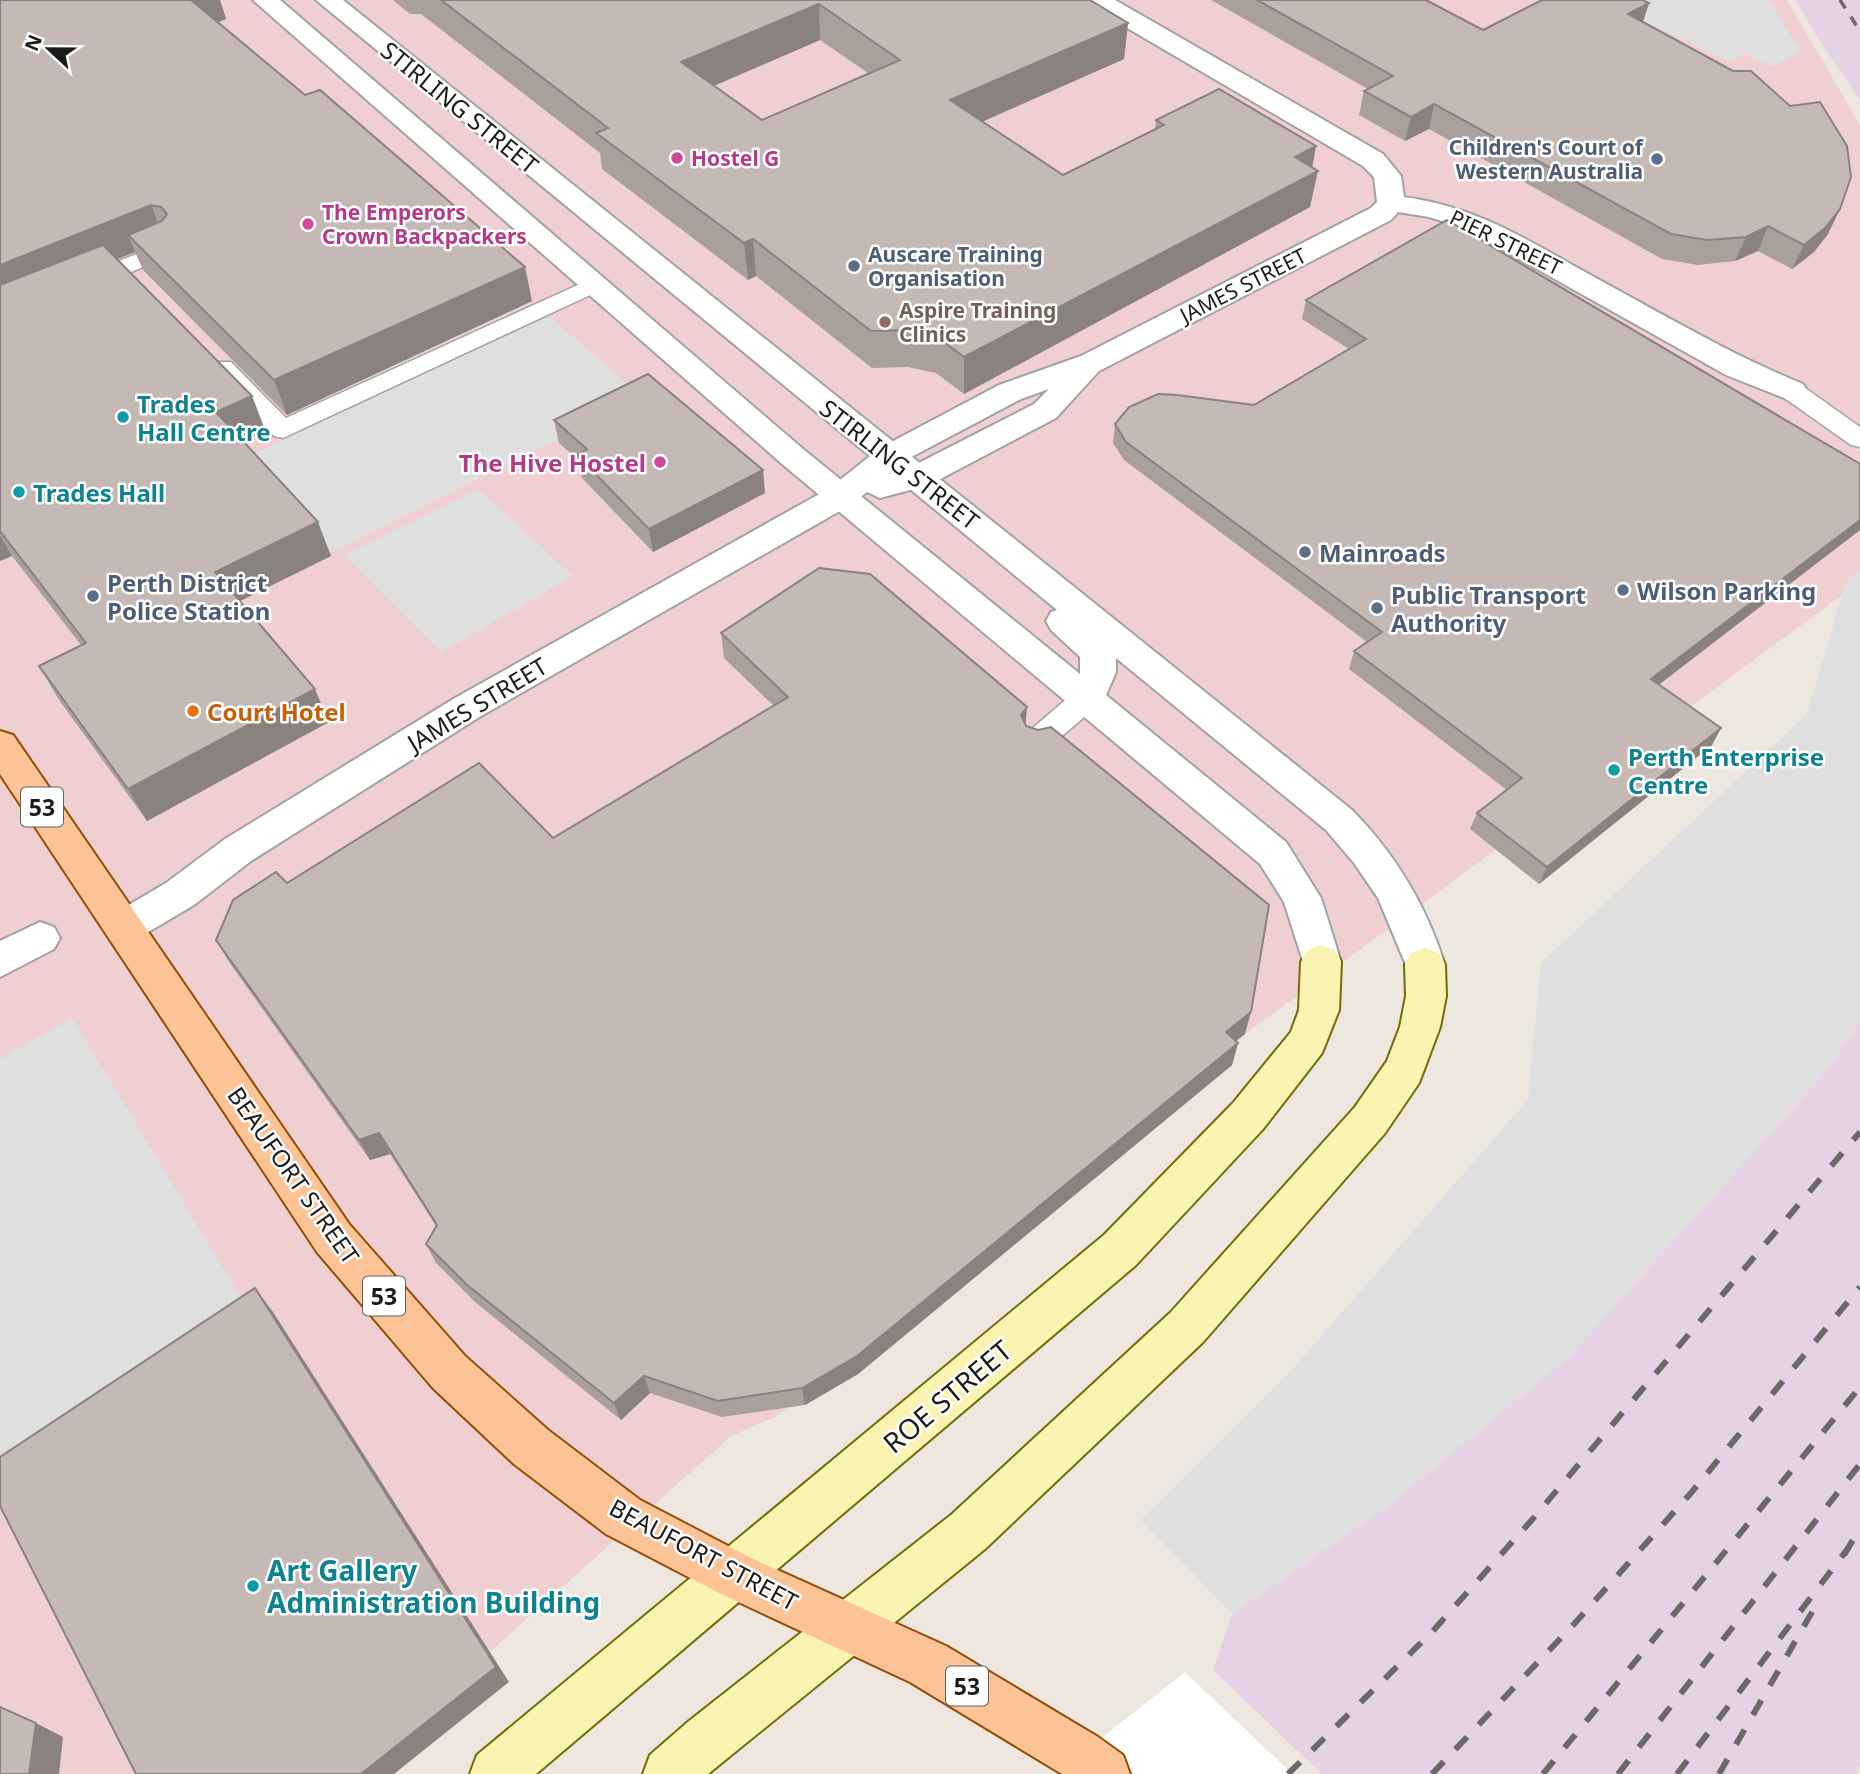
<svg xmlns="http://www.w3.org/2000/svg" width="1860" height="1774" font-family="'Noto Sans',sans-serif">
<rect width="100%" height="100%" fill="#ede7e0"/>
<path fill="#efcfd2" d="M 0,0 L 1787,0 L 1860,125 L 1860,582 L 1245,1034 L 777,1416 L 731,1436 L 461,1678 L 335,1774 L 0,1774 Z"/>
<g fill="#e6d2e5">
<path d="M 1796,0 L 1860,0 L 1860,100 L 1817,37 Z"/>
<path d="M 1860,1021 L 1860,1766 L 1856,1774 L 1322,1774 L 1213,1670 L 1232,1614 L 1387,1507 L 1821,1078 Z"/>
</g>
<g fill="#dfdfdf">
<path d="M 1602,0 L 1769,0 L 1800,52 L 1772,67 L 1746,54 L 1729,62 Z"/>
<path d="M 548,315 L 642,397 L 332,552 L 246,458 Z"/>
<path d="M 478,489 L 573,576 L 441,652 L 345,555 Z"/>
<path d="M 1860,569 L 1860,1021 L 1821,1078 L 1568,1358 L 1387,1507 L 1232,1614 L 1141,1520 L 1290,1372 L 1528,1100 L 1541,963 L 1807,714 L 1847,580 Z"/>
<path d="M 72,1018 L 249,1311 L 0,1473 L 0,1059 Z"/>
</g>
<path fill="#fff" d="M 1185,1672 L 1292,1774 L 1059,1774 L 1080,1755 Z"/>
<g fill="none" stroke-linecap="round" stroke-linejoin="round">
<defs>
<g id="service">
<path d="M 166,242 L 174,244 L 178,249 L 174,254 L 93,288 L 77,288 L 73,283 L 77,278 Z"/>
<path d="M 593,278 L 601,280 L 605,285 L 601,290 L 283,438 L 274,436 L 210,368 L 213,362 L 231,362 L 286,418 Z"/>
<path d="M 1792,383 L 1801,385 L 1860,427 L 1860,447 L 1851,445 L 1783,397 L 1779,391 L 1783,385 Z"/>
<path d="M 1087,687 L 1097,690 L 1102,698 L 1097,706 L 1047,749 L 1037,752 L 1027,749 L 1022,741 L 1027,733 L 1077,690 Z"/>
</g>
<path id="pedestrian" d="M 40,922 L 54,927 L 60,938 L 54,949 L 0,977 L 0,941 Z"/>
<path id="minor" d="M 1085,0 L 1115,0 L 1383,154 L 1401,176 L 1404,197 C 1476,207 1522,237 1585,272 C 1657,311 1727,353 1803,384 L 1807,391 L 1803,398 L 1792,401 L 1726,375 L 1464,228 L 1429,217 L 1398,212 L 1391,220 L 1099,371 L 1056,418 L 929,485 L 880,498 L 867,492 L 852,504 L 481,716 L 251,861 L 194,905 L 138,938 L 124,943 L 110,938 L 104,927 L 110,916 L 166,883 L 225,839 L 455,698 L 830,488 L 880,448 L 999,385 L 1081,356 L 1371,208 L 1377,202 L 1374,177 L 1363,166 L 1088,5 ZM 1049,389 L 1034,404 L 907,469 L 888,474 L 902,462 L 1021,399 Z"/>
<path id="tertiary" d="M 253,0 L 280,0 L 803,449 L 1080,674 L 1080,657 L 1051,630 L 1046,621 L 1051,612 L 1057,610 L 316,0 L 343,0 L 1352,810 C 1396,855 1426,905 1445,965 L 1439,977 L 1425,982 L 1411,977 L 1378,898 L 1354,863 L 1326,830 L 1116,658 L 1116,672 L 1106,695 L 1286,842 L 1321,898 L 1341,962 L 1335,974 L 1321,979 L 1307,974 L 1284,902 L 1260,864 L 781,463 Z"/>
<g id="secondary">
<path d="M 1321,945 L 1335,950 L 1341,962 L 1339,1010 L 1322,1053 L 1263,1129 L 1136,1265 L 536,1774 L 470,1774 L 477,1755 L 1104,1235 L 1233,1103 L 1291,1032 L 1299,1010 L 1301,962 L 1307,950 Z"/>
<path d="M 1425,948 L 1439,953 L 1445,965 L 1446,996 L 1440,1027 L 1419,1083 L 1385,1133 L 1203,1342 L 985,1549 L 708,1774 L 643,1774 L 650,1755 L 689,1721 L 951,1515 L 1171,1312 L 1355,1107 L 1387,1061 L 1400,1027 L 1406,996 L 1405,965 L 1411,953 Z"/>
</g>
<path id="primary" d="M 0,731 L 13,735 L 349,1224 L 465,1356 L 548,1430 L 640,1500 L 751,1558 L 946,1646 L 1098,1737 L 1123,1755 L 1130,1774 L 1062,1774 L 910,1682 L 717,1592 L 606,1534 L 514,1464 L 433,1388 L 317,1252 L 0,774 Z"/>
</defs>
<use href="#service" stroke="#a2a2a2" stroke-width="3"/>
<use href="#pedestrian" stroke="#a2a2a2" stroke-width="4"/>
<use href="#minor" stroke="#a2a2a2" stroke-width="4"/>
<use href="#tertiary" stroke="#a2a2a2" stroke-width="4"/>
<use href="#secondary" stroke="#706e04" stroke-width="4"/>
<use href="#primary" stroke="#924f00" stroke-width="4"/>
<use href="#service" fill="#fff" fill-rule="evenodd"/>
<use href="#pedestrian" fill="#fff" fill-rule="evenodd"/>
<use href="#minor" fill="#fff" fill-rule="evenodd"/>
<use href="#tertiary" fill="#fff" fill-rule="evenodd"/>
<use href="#secondary" fill="#f9f4b2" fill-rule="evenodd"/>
<use href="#primary" fill="#fcc397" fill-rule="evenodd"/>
<path stroke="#696969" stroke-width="3.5" stroke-dasharray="10 10" stroke-linecap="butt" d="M 1840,0 L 1860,31"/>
<g stroke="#696969" stroke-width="6" stroke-dasharray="17 17" stroke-linecap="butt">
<path d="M 1844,1555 L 1860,1528"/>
<path d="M 1288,1774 L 1431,1633 L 1530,1522 L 1860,1132"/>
<path d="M 1432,1774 L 1575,1623 L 1691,1493 L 1860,1287"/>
<path d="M 1543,1774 L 1860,1387"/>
<path d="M 1618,1774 L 1860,1464"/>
<path d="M 1677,1774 L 1849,1547"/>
<path d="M 1719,1774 L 1815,1607"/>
</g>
</g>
<g fill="#a99f9b" fill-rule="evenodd">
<path d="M 0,0 L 220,0 L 226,19 L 218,22 L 532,301 L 287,415 L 143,270 L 135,252 L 117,259 L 252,396 L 265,430 L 243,441 L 331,556 L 240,601 L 329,722 L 147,821 L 59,700 L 39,666 L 81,645 L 12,556 L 0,561 Z"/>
<path d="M 393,0 L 1090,0 L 1128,23 L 1124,59 L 982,122 L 1063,175 L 1155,130 L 1156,120 L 1312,168 L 1310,207 L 964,394 L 936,373 L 908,367 L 872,368 L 756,276 L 748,280 L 602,169 L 600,153 L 421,14 L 410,14 ZM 820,40 L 868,73 L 762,120 L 714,86 Z"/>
<path d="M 1211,0 L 1426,0 L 1483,30 L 1649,3 L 1643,22 L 1828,234 L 1814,252 L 1792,269 L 1758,251 L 1735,261 L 1698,265 L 1662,259 L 1429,129 L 1405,141 L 1359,115 L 1364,91 L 1368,89 Z"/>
<path d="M 1306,300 L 1860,464 L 1860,530 L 1659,684 L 1721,728 L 1712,745 L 1539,884 L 1470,829 L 1477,813 L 1507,790 L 1349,669 L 1354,651 L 1367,642 L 1124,460 L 1113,443 L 1115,424 L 1254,405 L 1349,349 L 1302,319 Z"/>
<path d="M 554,420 L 765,493 L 653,552 L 582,478 L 578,460 L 559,443 Z"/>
<path d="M 721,633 L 1026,724 L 1245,1034 L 1236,1041 L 1238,1043 L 1232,1065 L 858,1374 L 805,1405 L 722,1417 L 650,1393 L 621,1420 L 475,1302 L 436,1263 L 426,1244 L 436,1226 L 390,1154 L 370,1160 L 229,962 L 216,940 L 287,883 L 553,838 L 774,706 L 724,658 Z"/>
</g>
<g fill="#89827e">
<path d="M 188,0 L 220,0 L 226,19 L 198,30 Z"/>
<path d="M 1649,3 L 1641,27 L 1628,14 Z"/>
<path d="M 819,4 L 820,40 L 685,98 L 681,62 Z"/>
<path d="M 1128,23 L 1124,59 L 949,136 L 950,100 Z"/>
<path d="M 1434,104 L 1429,129 L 1405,141 L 1411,117 Z"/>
<path d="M 1316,146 L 1311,175 L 1318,171 L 1310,207 L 964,394 L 964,357 L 1295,157 Z"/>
<path d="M 151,205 L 165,240 L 128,235 L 135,252 L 0,307 L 0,265 Z"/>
<path d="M 1840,209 L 1828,234 L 1814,252 L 1792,269 L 1804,245 Z"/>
<path d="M 1768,226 L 1758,251 L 1735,261 L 1746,237 Z"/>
<path d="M 753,239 L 756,276 L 748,280 L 744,243 Z"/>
<path d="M 525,267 L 532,301 L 287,415 L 274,380 Z"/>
<path d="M 252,396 L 265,430 L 230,447 L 216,412 Z"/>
<path d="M 763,470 L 765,493 L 653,552 L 649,529 Z"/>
<path d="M 1860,520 L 1860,530 L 1643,697 L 1651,679 Z"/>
<path d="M 318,522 L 331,556 L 230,606 L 215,572 Z"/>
<path d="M 0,535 L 12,556 L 0,561 Z"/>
<path d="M 315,689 L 329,722 L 147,821 L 128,789 Z"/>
<path d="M 1027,707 L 1025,731 L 1021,715 Z"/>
<path d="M 1721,728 L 1712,745 L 1539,884 L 1547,867 Z"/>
<path d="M 1251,1012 L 1245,1034 L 1220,1053 L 1226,1032 Z"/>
<path d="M 1238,1043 L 1232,1065 L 858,1374 L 805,1405 L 802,1388 Z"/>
<path d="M 379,1133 L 390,1154 L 370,1160 L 359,1140 Z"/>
<path d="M 255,1288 L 273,1312 L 509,1682 L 394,1774 L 361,1774 Z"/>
<path d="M 644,1376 L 650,1393 L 621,1420 L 614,1403 Z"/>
<path d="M 36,1723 L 63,1737 L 59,1774 L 29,1774 Z"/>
</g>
<g fill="#c4b9b4" stroke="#89827e" stroke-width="2" fill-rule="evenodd">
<path d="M 0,0 L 191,0 L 305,95 L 320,90 L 525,267 L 274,380 L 128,235 L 162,221 L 167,214 L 161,207 L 151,205 L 0,265 Z"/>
<path d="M 441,0 L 1090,0 L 1128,23 L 950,100 L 1063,175 L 1164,125 L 1156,120 L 1219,89 L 1316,146 L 1295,157 L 1318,171 L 964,357 L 936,336 L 908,330 L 871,331 L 753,239 L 744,243 L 596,133 L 608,128 ZM 819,4 L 900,60 L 762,120 L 681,62 Z"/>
<path d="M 1257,0 L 1426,0 L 1483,30 L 1542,0 L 1642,0 L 1649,3 L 1628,14 L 1733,71 L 1751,71 L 1790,106 L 1820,102 L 1847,146 L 1851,177 L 1840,209 L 1825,228 L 1804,245 L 1768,226 L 1746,237 L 1707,240 L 1671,234 L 1434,104 L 1411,117 L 1364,91 L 1393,76 Z"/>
<path d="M 1447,220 L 1860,464 L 1860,520 L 1651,679 L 1721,728 L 1547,867 L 1477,813 L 1522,778 L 1354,651 L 1382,632 L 1126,442 L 1115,424 L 1129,407 L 1158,394 L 1177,395 L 1254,405 L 1366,339 L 1306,300 Z"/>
<path d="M 103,245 L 252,396 L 216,412 L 318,522 L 215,572 L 315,689 L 128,789 L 39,666 L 86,643 L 0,531 L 0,285 Z"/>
<path d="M 648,374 L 763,470 L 649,529 L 577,455 L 587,449 L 554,420 Z"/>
<path d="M 819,568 L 870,574 L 1027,707 L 1021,715 L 1026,726 L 1038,730 L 1051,727 L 1269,905 L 1251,1012 L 1226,1032 L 1238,1043 L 857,1356 L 802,1388 L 718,1401 L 644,1376 L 614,1403 L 466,1284 L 426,1244 L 437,1225 L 379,1133 L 359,1140 L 216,940 L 233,900 L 276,872 L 287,883 L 479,763 L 553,838 L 788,697 L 721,633 Z"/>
<path d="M 255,1288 L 496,1667 L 361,1774 L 136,1774 L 0,1506 L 0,1457 Z"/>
<path d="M 0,1707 L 36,1723 L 29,1774 L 0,1774 Z"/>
</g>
<g fill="#d1479c" stroke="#fff" stroke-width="2.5">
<circle cx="677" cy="158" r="7"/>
<circle cx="308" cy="224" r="7"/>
<circle cx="660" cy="462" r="7"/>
</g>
<g fill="#5c6f8a" stroke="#fff" stroke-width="2.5">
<circle cx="1657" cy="159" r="7"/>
<circle cx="854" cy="266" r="7"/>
<circle cx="1305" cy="552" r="7"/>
<circle cx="1623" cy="590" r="7"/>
<circle cx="93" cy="596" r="7"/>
<circle cx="1377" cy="608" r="7"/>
</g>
<circle fill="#8d6e63" stroke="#fff" stroke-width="2.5" cx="885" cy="322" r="7"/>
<g fill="#0f9aa8" stroke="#fff" stroke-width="2.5">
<circle cx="123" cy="417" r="7"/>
<circle cx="19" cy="492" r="7"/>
<circle cx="1614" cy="770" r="7"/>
<circle cx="253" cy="1586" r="7"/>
</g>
<circle fill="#e8710a" stroke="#fff" stroke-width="2.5" cx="193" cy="711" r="7"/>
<g text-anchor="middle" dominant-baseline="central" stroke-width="5" stroke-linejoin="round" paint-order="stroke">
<g font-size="21" font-weight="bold" fill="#4e5e75" stroke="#fff" text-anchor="end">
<text x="1643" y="147">Children's Court of<tspan x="1643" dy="24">Western Australia</tspan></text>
<text x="868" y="254" text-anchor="start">Auscare Training<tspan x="868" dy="24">Organisation</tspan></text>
</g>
<g font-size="21" font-weight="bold" fill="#b23c85" stroke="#fff" text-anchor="start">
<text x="691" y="158">Hostel G</text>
<text x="322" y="212">The Emperors<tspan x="322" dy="24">Crown Backpackers</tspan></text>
</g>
<g font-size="21" fill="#1b1b1b" stroke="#fff">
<text transform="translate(1506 242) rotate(26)">PIER STREET</text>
<text transform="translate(1243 285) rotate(-27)">JAMES STREET</text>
</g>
<g font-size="21" font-weight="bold" fill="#785e54" stroke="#fff" text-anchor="start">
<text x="899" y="310">Aspire Training<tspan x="899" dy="24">Clinics</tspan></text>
</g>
<g fill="#fff" stroke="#5f5f5f" stroke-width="2">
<rect x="21" y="787.5" width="42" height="39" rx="5"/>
<rect x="363" y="1276.5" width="42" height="39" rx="5"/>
<rect x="946" y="1666.5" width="42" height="39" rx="5"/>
</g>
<g font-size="23" font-weight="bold" fill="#1b1b1b">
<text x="42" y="807">53</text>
<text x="384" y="1296">53</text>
<text x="967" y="1686">53</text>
</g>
<g font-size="24" fill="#1b1b1b" stroke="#fff">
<text transform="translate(460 107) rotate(39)">STIRLING STREET</text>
<text transform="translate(900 464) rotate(38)">STIRLING STREET</text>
<text transform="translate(477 704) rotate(-31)">JAMES STREET</text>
<text transform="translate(294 1175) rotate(55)">BEAUFORT STREET</text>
<text transform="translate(704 1554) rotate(28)">BEAUFORT STREET</text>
</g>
<g font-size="24" font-weight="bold" fill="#0d838f" stroke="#fff" text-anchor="start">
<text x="137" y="403">Trades<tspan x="137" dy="28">Hall Centre</tspan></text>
<text x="33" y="492">Trades Hall</text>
<text x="1628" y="756">Perth Enterprise<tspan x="1628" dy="28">Centre</tspan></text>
</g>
<g font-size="24" font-weight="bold" fill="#b23c85" stroke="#fff" text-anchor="end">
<text x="646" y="462">The Hive Hostel</text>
</g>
<g font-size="24" font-weight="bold" fill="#4e5e75" stroke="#fff" text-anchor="start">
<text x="1319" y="552">Mainroads</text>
<text x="107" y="582">Perth District<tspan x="107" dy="28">Police Station</tspan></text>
<text x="1637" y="590">Wilson Parking</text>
<text x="1391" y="594">Public Transport<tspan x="1391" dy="28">Authority</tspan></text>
</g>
<g font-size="24" font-weight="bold" fill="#c56008" stroke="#fff" text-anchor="start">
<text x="207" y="711">Court Hotel</text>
</g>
<g font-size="28" fill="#1b1b1b" stroke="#fff">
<text transform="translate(947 1396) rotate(-40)">ROE STREET</text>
</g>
<g font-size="28" font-weight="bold" fill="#0d838f" stroke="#fff" text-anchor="start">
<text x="267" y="1570">Art Gallery<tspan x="267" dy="32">Administration Building</tspan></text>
</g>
</g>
<g transform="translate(49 49) rotate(292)" stroke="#ffffff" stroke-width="5" paint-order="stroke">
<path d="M0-5L12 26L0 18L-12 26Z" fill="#1b1b1b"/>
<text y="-10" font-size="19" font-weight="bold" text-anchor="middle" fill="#1b1b1b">N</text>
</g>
</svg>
